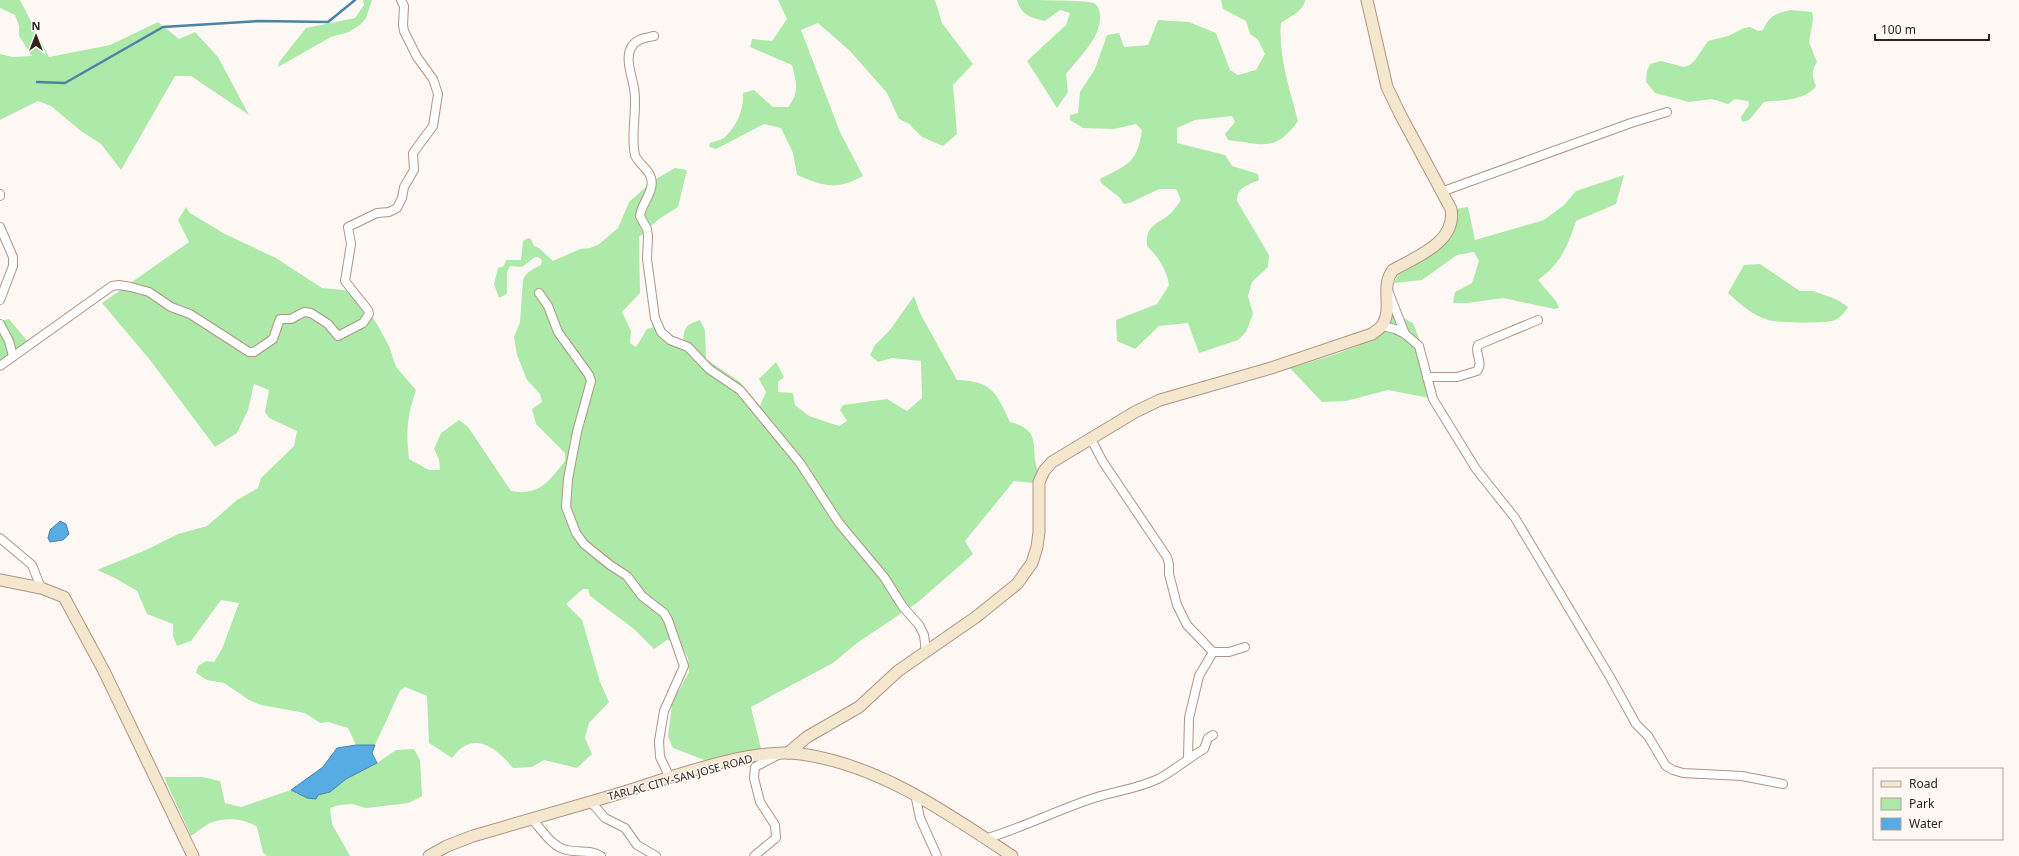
<svg xmlns="http://www.w3.org/2000/svg" width="2019" height="856" font-family="'Noto Sans',sans-serif">
<rect width="100%" height="100%" fill="#fef8f5"/>
<g fill="#ade9a9">
<path d="M 0,0 L 20,0 L 49,57 L 110,45 L 158,22 L 179,39 L 195,32 L 218,57 L 249,115 L 191,76 L 175,76 L 121,170 L 101,144 L 81,131 L 51,106 L 38,101 L 0,120 L 0,54 L 12,57 L 32,56 L 19,36 L 19,26 L 15,15 L 0,8 Z"/>
<path d="M 363,0 L 372,0 L 366,18 L 360,25 L 349,32 L 331,37 L 278,67 L 279,62 L 306,28 L 355,18 L 364,5 Z"/>
<path d="M 778,0 L 935,0 L 942,23 L 973,64 L 953,85 L 957,134 L 943,146 L 922,137 L 909,124 L 899,119 L 887,93 L 850,51 L 818,23 L 801,30 L 840,132 L 863,176 C 835,191 824,186 797,175 L 793,153 L 781,128 L 764,124 L 716,149 L 709,147 L 710,143 C 715,141 722,140 725,137 C 737,125 744,110 743,93 L 754,90 L 773,107 L 788,107 C 800,92 796,82 792,65 L 750,47 L 752,39 L 772,41 L 787,19 Z"/>
<path d="M 1017,0 C 1033,0 1082,0 1094,3 C 1105,10 1099,31 1093,40 C 1085,52 1075,63 1066,74 L 1068,92 L 1057,108 L 1027,61 L 1066,25 L 1070,13 L 1060,10 L 1045,21 C 1031,18 1021,15 1017,0 Z"/>
<path d="M 1221,0 L 1305,0 C 1304,11 1289,17 1281,23 C 1278,55 1290,90 1298,121 C 1275,153 1263,144 1228,140 L 1225,134 L 1235,122 L 1232,116 L 1195,120 L 1177,128 L 1177,143 L 1225,155 L 1232,166 L 1258,174 L 1259,180 C 1248,185 1237,187 1237,201 L 1269,255 L 1268,267 L 1252,282 L 1248,296 L 1253,314 L 1246,332 L 1238,340 L 1199,353 L 1188,323 L 1159,326 L 1135,349 L 1117,341 L 1116,320 L 1157,304 L 1169,285 C 1167,270 1158,257 1147,246 C 1145,224 1158,225 1171,213 C 1175,209 1178,204 1181,200 L 1176,189 L 1159,189 L 1130,203 L 1124,204 L 1119,197 L 1101,183 L 1100,179 C 1128,164 1137,164 1142,130 L 1136,124 L 1114,129 L 1083,128 L 1070,120 L 1070,115 L 1078,113 L 1080,92 L 1095,69 L 1107,35 L 1119,33 L 1124,47 L 1148,45 L 1158,20 L 1189,22 L 1216,33 L 1230,70 L 1238,75 L 1256,70 L 1265,54 L 1258,40 L 1250,34 L 1246,21 L 1223,9 Z"/>
<path d="M 1791,10 L 1812,12 L 1813,19 L 1809,42 L 1817,62 C 1811,71 1812,77 1816,86 C 1806,101 1781,100 1764,102 L 1749,120 L 1742,122 L 1741,117 L 1749,105 L 1748,101 L 1735,99 L 1728,104 L 1712,99 L 1689,102 L 1655,93 L 1646,82 L 1647,71 L 1650,64 L 1661,61 L 1684,67 L 1690,65 L 1695,60 L 1708,41 L 1728,36 L 1744,28 L 1750,27 L 1758,31 L 1763,30 C 1769,16 1776,13 1791,10 Z"/>
<path d="M 675,168 L 687,170 L 678,207 L 659,219 L 639,237 L 640,293 L 622,312 L 631,331 L 630,343 L 636,347 L 647,329 L 659,325 L 683,343 C 684,327 685,325 700,320 L 705,330 L 706,359 L 740,382 L 760,406 L 766,392 L 759,379 L 776,362 L 784,377 L 778,382 L 778,392 L 793,393 L 795,405 L 809,416 L 839,426 L 847,421 L 840,410 L 843,405 L 887,399 L 907,411 L 922,398 L 921,361 L 892,358 L 878,362 L 870,355 L 875,345 L 890,330 L 914,296 L 920,313 L 957,380 C 992,381 996,392 1010,422 C 1045,431 1028,449 1039,473 L 1034,483 L 1014,481 L 965,541 L 973,554 L 917,603 L 857,643 L 833,663 L 751,707 L 761,749 L 707,761 L 673,748 L 668,737 L 672,703 L 689,672 L 688,658 L 680,643 L 667,640 L 654,649 L 634,629 L 590,596 L 588,589 L 583,589 L 566,604 L 582,620 L 600,682 L 609,702 L 589,723 L 585,738 L 592,754 L 577,768 L 544,760 L 532,767 L 513,768 C 496,747 473,729 452,758 L 429,743 L 427,696 L 405,687 L 400,691 L 375,745 L 356,745 L 348,728 L 328,722 L 320,723 L 305,713 L 261,705 L 249,700 L 224,683 L 207,680 L 196,673 L 198,666 L 206,661 L 214,662 L 222,649 L 239,603 L 221,600 L 191,641 L 177,646 L 173,636 L 173,624 L 147,614 L 137,591 L 115,578 L 97,570 L 146,550 L 178,534 L 207,526 L 237,500 L 258,488 L 261,478 L 294,446 L 297,431 L 269,418 L 265,412 L 269,390 L 254,384 L 248,410 L 237,433 L 215,447 L 150,360 L 102,303 L 189,242 L 178,220 L 186,207 L 190,213 L 225,234 L 276,258 L 322,288 L 354,291 L 377,324 L 389,346 L 396,367 L 416,390 C 407,417 406,430 409,459 L 429,470 L 440,470 L 439,459 L 434,449 L 441,433 L 459,420 L 468,427 L 511,491 C 540,496 549,481 565,461 L 565,453 L 536,424 L 532,409 L 542,402 L 540,394 L 527,380 L 517,355 L 514,337 L 520,322 L 523,280 C 526,272 533,269 541,265 L 542,260 L 538,257 L 535,257 L 522,267 L 510,266 L 507,272 L 507,294 L 499,298 L 494,284 L 498,268 L 504,266 L 506,260 L 521,260 L 523,241 L 528,238 L 531,239 L 534,246 L 539,248 L 553,261 L 580,249 L 590,248 L 598,245 L 618,228 L 629,202 L 654,180 Z"/>
<path d="M 1624,175 L 1616,204 L 1576,221 C 1567,248 1561,263 1538,280 L 1556,301 L 1559,308 L 1554,309 L 1503,298 L 1468,303 L 1453,303 L 1455,292 L 1472,283 L 1479,261 L 1474,252 L 1457,255 L 1422,280 L 1394,283 L 1399,273 L 1450,237 L 1456,226 L 1455,209 L 1468,207 L 1475,240 L 1544,220 L 1564,205 L 1576,191 Z"/>
<path d="M 1760,264 L 1800,291 L 1813,291 L 1838,300 L 1848,307 C 1845,312 1841,317 1835,320 C 1824,324 1780,323 1768,320 C 1752,315 1740,304 1728,293 L 1744,265 Z"/>
<path d="M 1391,311 L 1413,323 L 1420,341 L 1423,375 L 1429,398 L 1388,390 L 1346,401 L 1322,402 L 1290,368 C 1308,363 1378,343 1386,329 C 1389,325 1390,317 1391,311 Z"/>
<path d="M 9,319 L 29,343 L 0,365 L 0,321 Z"/>
<path d="M 414,749 L 420,760 L 422,796 L 409,803 L 366,808 L 352,804 L 339,805 L 330,808 L 332,824 L 350,856 L 267,856 L 263,853 L 257,827 C 245,818 224,817 210,823 C 204,826 197,832 191,836 L 164,777 L 202,777 L 220,781 L 225,803 L 241,807 L 291,790 L 297,794 L 318,795 L 330,792 L 346,779 L 377,763 L 396,750 Z"/>
</g>
<g fill="#57ace4" stroke="#4b83a8">
<path d="M 60,521 L 66,524 L 69,534 L 63,540 L 50,542 L 48,538 L 50,530 Z"/>
<path d="M 356,745 L 375,745 L 372,753 L 377,763 L 346,779 L 330,792 L 318,795 L 316,799 L 307,798 L 291,790 L 323,767 L 337,748 Z"/>
</g>
<g fill="none" stroke-linecap="round" stroke-linejoin="round">
<path stroke="#4b83a8" stroke-width="2.5" d="M 37,82 L 65,83 L 163,27 L 260,21 L 328,22 L 355,0"/>
<defs>
<g id="street">
<path d="M 654,36 C 645,38 635,39 631,48 C 625,59 632,76 634,88 C 638,110 630,133 635,155 C 638,164 649,169 651,178 C 655,191 641,204 640,216 L 647,229 L 648,236 L 647,259 L 655,318 L 661,332 L 670,340 L 688,347 L 709,369 L 740,390 L 800,463 L 839,523 L 884,577 L 903,607 L 919,625 L 924,635 L 926,652"/>
<path d="M 1441,192 L 1631,123 L 1667,112"/>
<path d="M 0,196 L 0,194"/>
<path d="M 0,227 L 13,257 L 13,266 L 0,300"/>
<path d="M 539,293 L 548,306 L 558,332 L 589,375 L 591,381 L 577,432 L 568,479 L 566,507 L 576,533 L 584,544 L 610,565 L 627,576 L 642,596 L 664,613 L 668,620 L 684,666 L 664,711 L 659,741 L 660,757 L 670,778"/>
<path d="M 1389,293 L 1405,334"/>
<path d="M 0,324 L 9,341 L 13,356"/>
<path d="M 1383,326 L 1395,329 L 1405,334 L 1419,346 L 1433,399 L 1476,469 L 1515,518 L 1610,677 L 1636,724 L 1648,736 L 1666,766 L 1673,770 L 1683,773 L 1742,776 L 1783,784"/>
<path d="M 0,366 L 112,286 L 119,285 L 131,287 L 149,292 L 171,307 L 190,314 L 249,352 L 254,352 L 273,339 L 280,319 L 291,319 L 304,312 L 311,313 L 328,324 L 338,336 L 363,323 L 369,314 L 368,310 L 345,281 L 351,244 L 348,227 L 377,213 L 389,212 L 397,208 L 402,198 L 404,187 L 414,170 L 413,153 L 433,126 L 438,94 L 433,79 L 417,57 L 404,31 L 403,25 L 404,6 L 401,0"/>
<path d="M 1427,377 L 1457,377 L 1477,371 C 1484,362 1474,354 1478,345 L 1538,320"/>
<path d="M 1091,439 L 1103,462 L 1167,557 L 1169,564 L 1169,574 L 1177,605 L 1187,625 L 1213,652 L 1229,652 L 1245,647"/>
<path d="M 0,538 L 32,565 L 41,588"/>
<path d="M 1188,758 L 1189,718 L 1199,676 L 1213,652"/>
<path d="M 915,794 L 920,818 L 937,856"/>
<path d="M 591,802 L 605,818 L 625,828 L 637,845 L 656,856"/>
<path d="M 532,819 C 542,830 552,847 567,850 C 579,853 590,849 601,856"/>
<path d="M 985,839 C 1022,828 1057,810 1094,798 C 1115,791 1137,789 1158,779 C 1174,771 1188,758 1204,749 L 1208,738 L 1213,735"/>
<path d="M 754,856 L 776,838 L 775,825 L 760,802 L 754,778 L 755,767 L 778,755"/>
</g>
<g id="secondary">
<path d="M 0,580 L 41,588 L 64,597 L 104,671 L 193,856"/>
<path d="M 788,753 L 807,737 L 859,707 L 898,671 L 976,617 L 1017,584 L 1032,563 L 1037,547 L 1039,532 L 1039,482 L 1044,471 L 1052,462 L 1135,412 L 1160,400 L 1271,368 L 1372,334 C 1376,331 1381,328 1383,324 C 1393,307 1380,286 1393,270 C 1416,257 1457,242 1451,209 L 1400,114 L 1387,87 L 1367,0"/>
<path d="M 429,856 L 447,846 L 473,836 C 524,821 574,807 624,792 C 672,777 752,747 801,754 C 880,765 947,813 1012,856"/>
</g>
</defs>
<use href="#street" stroke="#b09485" stroke-width="10"/>
<use href="#secondary" stroke="#b09485" stroke-width="13"/>
<use href="#street" stroke="#fff" stroke-width="8"/>
<use href="#secondary" stroke="#f4e7ce" stroke-width="11"/>
</g>
<g text-anchor="middle" dominant-baseline="central" stroke-width="3" stroke-linejoin="round" paint-order="stroke">
<g font-size="11" fill="#2e231d" stroke="#fef8f5">
<text transform="translate(680 777) rotate(-15)">TARLAC CITY-SAN JOSE ROAD</text>
</g>
</g>
<rect x="1873" y="768" width="130" height="72" fill="#fef8f5" stroke="#aba39f"/>
<rect x="1881" y="781" width="20" height="6" fill="#f4e7ce" stroke="#aba39f"/>
<text x="1909" y="788" font-size="12" fill="#2e231d">Road</text>
<rect x="1881" y="798" width="20" height="12" fill="#ade9a9" stroke="#aba39f"/>
<text x="1909" y="808" font-size="12" fill="#2e231d">Park</text>
<rect x="1881" y="818" width="20" height="12" fill="#57ace4" stroke="#aba39f"/>
<text x="1909" y="828" font-size="12" fill="#2e231d">Water</text>
<g transform="translate(36 36)" stroke="#fef8f5" stroke-width="3" paint-order="stroke">
<path d="M0-3L7 15L0 10L-7 15Z" fill="#2e231d"/>
<text y="-6" font-size="11" font-weight="bold" text-anchor="middle" fill="#2e231d">N</text>
</g>
<path d="M1875 34v6h114v-6" fill="none" stroke="#2e231d" stroke-width="2"/>
<text x="1881" y="34" font-size="12" fill="#2e231d" stroke="#fef8f5" stroke-width="3" paint-order="stroke">100 m</text>
</svg>
